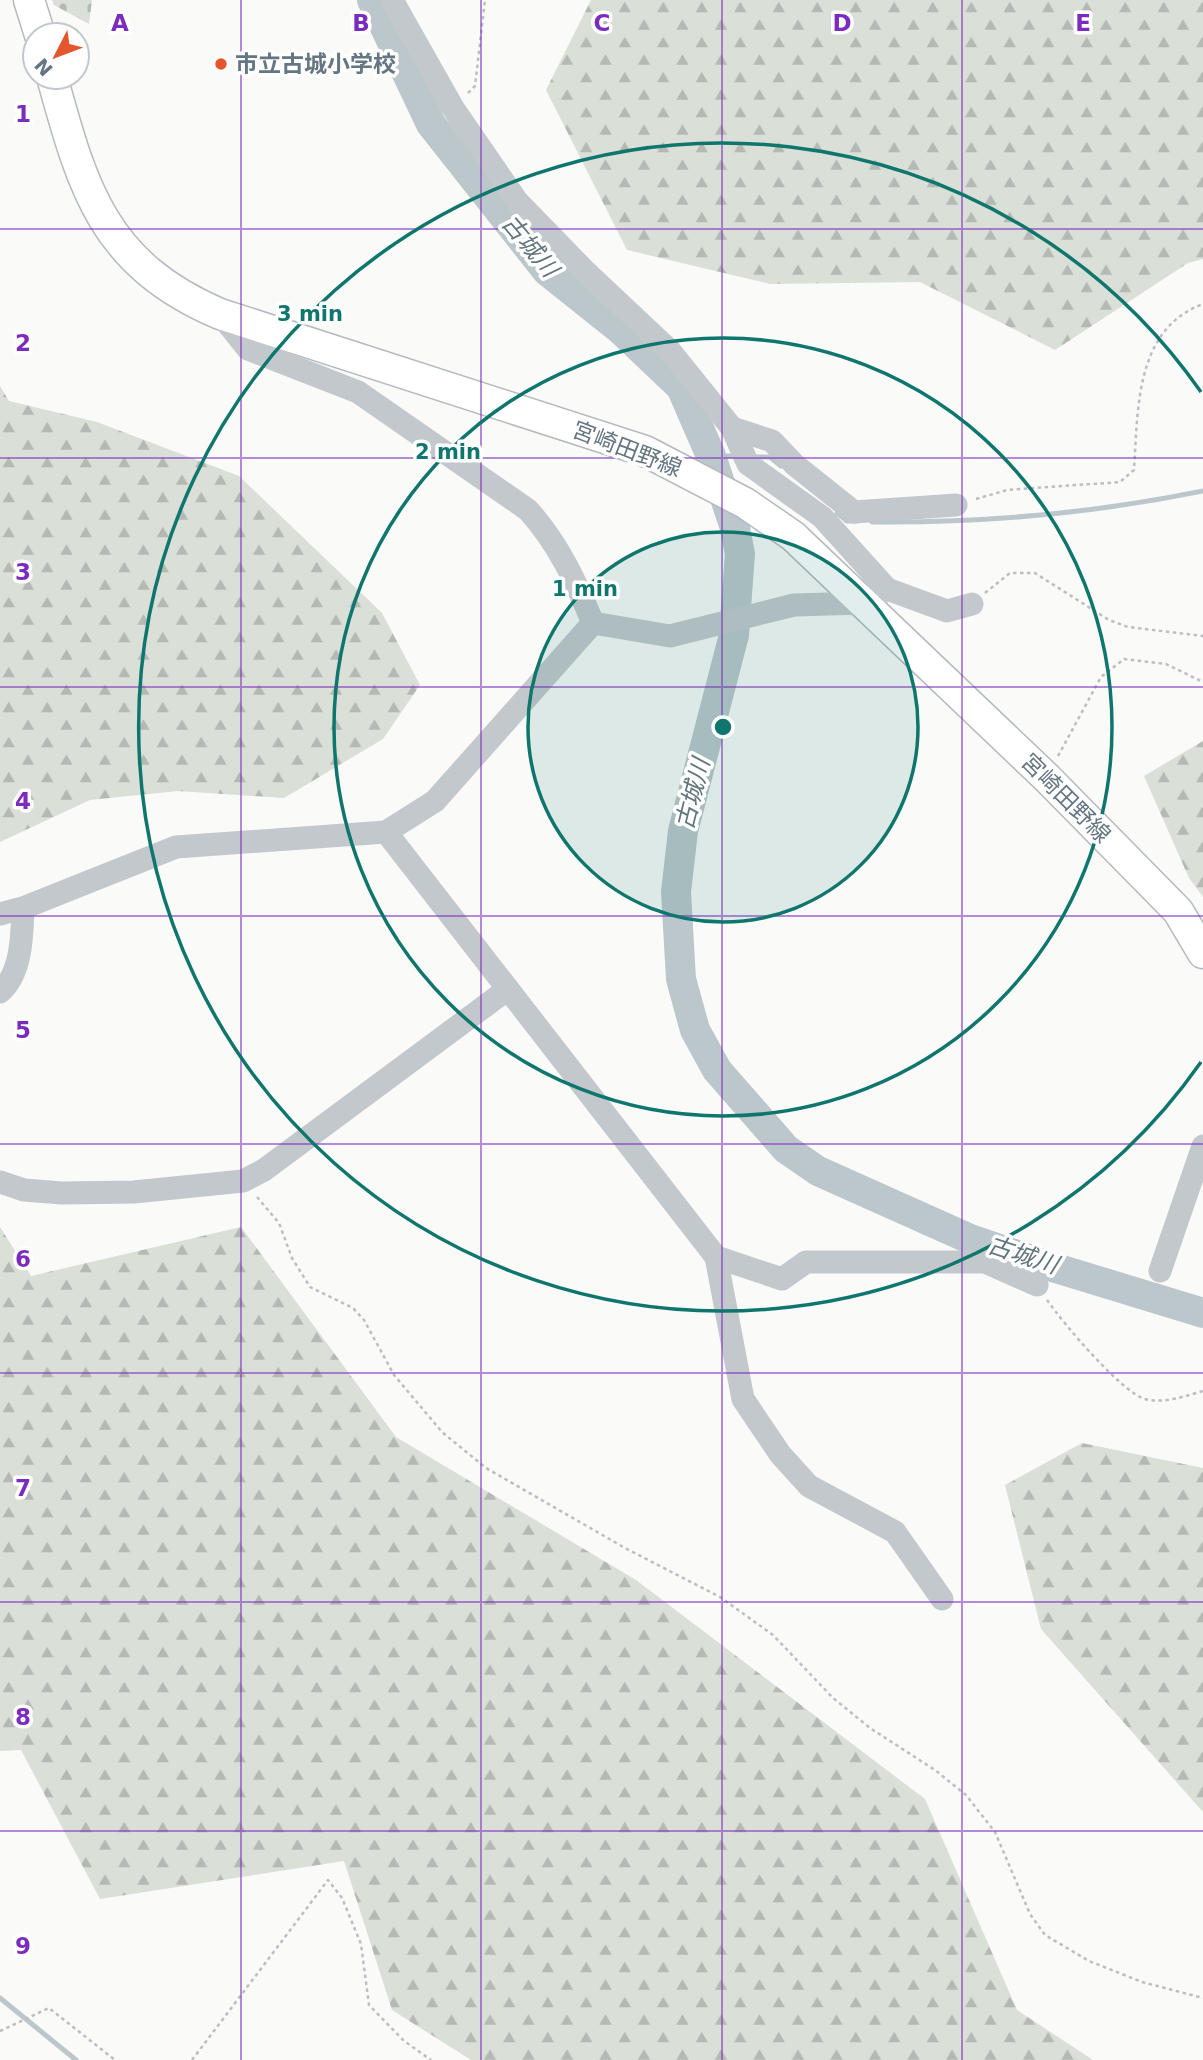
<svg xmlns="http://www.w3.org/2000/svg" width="1203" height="2060" font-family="'DejaVu Sans','Noto Sans JP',sans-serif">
<defs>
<pattern id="forest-firs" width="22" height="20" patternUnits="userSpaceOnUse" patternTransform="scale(1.75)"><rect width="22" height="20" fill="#dadfd7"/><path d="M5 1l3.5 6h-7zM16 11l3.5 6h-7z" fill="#b4b9b4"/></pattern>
<pattern id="cemetery-stones" width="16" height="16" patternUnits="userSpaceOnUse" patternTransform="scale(1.75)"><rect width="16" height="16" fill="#dadfd7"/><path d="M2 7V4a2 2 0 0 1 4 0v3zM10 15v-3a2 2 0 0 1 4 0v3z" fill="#b4b9b4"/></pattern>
</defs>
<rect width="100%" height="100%" fill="#fafaf8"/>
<g fill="url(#forest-firs)">
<path d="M 591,0 L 1203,0 L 1203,259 L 1188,263 L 1055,350 L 920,282 L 770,284 L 627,250 L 546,90 Z"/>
<path d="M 0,386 L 9,401 L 97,422 L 239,476 L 382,613 L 420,685 L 383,739 L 284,798 L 178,791 L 90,800 L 0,842 Z"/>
<path d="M 1203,741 L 1203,897 L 1189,878 L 1144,776 Z"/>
<path d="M 0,1227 L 31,1276 L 241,1227 L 396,1437 L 636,1580 L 925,1799 L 1017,2010 L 1093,2060 L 471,2060 L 392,2010 L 344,1861 L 100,1899 L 21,1750 L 0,1751 Z"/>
<path d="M 1082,1443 L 1203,1468 L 1203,1812 L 1041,1629 L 1005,1485 Z"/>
</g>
<path fill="url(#cemetery-stones)" d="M 52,0 L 92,0 L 89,24 L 54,5 Z"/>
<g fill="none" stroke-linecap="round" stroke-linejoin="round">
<g stroke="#bbc7cb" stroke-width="5">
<path d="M 711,456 L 739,456"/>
<path d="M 752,457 L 770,457 L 781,466"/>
<path d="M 837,513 L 847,521 L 856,521"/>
<path d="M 872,522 C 982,523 1095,513 1203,491"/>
<path d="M 0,1998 L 76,2060"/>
</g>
<path stroke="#bbc7cb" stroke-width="30" d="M 372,0 L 431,124 L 547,271 L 621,330 L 681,387 L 711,456 L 735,528 L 740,554 L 734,635 L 683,831 L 676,892 L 681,979 L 695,1030 L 717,1070 L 786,1149 L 818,1171 L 970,1239 L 1049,1266 L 1203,1313"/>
<defs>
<g id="major">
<path d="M 29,0 L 40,35"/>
<path d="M 52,77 C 83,189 103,264 220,314 L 645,451 L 745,503 L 793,536 L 1047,778 L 1178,911 L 1203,953"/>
</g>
</defs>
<use href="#major" stroke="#b5babe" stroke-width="33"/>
<g stroke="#bbbfc2" stroke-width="2.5" stroke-dasharray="3.5 3.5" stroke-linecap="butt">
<path d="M 468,93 L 475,86 L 485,0"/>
<path d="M 976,499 L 1007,490 L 1120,482 L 1134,470 C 1138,409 1135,329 1203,304"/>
<path d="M 985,593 L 1010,573 L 1035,573 L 1109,620 L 1128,627 L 1203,636"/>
<path d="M 1058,756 L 1101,677 L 1124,659 L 1166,664 L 1203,682"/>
<path d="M 257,1197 L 279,1223 L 292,1258 L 310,1287 L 353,1308 L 364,1320 L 394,1375 L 442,1432 L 486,1468 L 625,1548 L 720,1597 L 773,1635 L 833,1698 L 870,1728 L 935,1770 L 966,1795 L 995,1832 L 1030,1914 L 1045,1935 L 1089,1961 L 1142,1982 L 1203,1998"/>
<path d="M 1047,1300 C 1063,1323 1121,1392 1145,1399 C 1164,1404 1185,1396 1203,1391"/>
<path d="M 0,2031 L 49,2008 L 115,2060"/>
<path d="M 192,2060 L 328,1880 L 342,1898 L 361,1944 L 369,2005 L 404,2041 L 431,2060"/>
</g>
<g stroke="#c3c8cc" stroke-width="23">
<path d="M 392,0 L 453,108 L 517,201 L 586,272 L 670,351 L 732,428 L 748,464 L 822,517 L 887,589"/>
<path d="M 220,314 L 248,349 L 358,392 L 528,510 C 558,543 576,582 593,623"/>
<path d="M 732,428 L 772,441 L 795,465 L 854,512 L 956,505"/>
<path d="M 386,832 L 716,1257 L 743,1399 L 780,1454 L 809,1486 L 895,1532 L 942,1599"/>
<path d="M 0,914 L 23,908 L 176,847 L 386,832 L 435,801 L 593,623 L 670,636 L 794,605 L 863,603 L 887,589 L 947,611 L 972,604"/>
<path d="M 0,992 C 22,973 22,935 23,908"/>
<path d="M 0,1182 L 24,1190 L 62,1193 L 134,1192 L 243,1181 L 264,1170 L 508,989"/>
<path d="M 716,1257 L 782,1279 L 806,1262 L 985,1262 L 1037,1285"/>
<path d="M 1160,1271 L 1203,1146"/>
</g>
<use href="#major" stroke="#fff" stroke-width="30"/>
</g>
<path fill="none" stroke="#7b2cbf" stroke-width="2" stroke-opacity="0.55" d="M 241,0 L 241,2060M 481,0 L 481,2060M 722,0 L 722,2060M 962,0 L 962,2060M 0,229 L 1203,229M 0,458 L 1203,458M 0,687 L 1203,687M 0,916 L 1203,916M 0,1144 L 1203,1144M 0,1373 L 1203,1373M 0,1602 L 1203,1602M 0,1831 L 1203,1831"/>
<circle cx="723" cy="727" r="195" fill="#0f766e" fill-opacity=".12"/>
<g fill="none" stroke="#0f766e" stroke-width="3.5">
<circle cx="723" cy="727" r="195"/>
<circle cx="723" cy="727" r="389"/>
<path d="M1201 1062A584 584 0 1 1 1201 392"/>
</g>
<circle fill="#e4572e" stroke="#fff" stroke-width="2.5" cx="221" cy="64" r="7"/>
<g text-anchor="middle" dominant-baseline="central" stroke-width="7" stroke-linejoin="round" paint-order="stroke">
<g font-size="23" font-weight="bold" fill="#657683" stroke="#fff" text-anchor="start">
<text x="235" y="64">市立古城小学校</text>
</g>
<g font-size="23" fill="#657683" stroke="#fff">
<text transform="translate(627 449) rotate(21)">宮崎田野線</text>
<text transform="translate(1066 798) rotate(45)">宮崎田野線</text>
</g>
<g font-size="24" font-style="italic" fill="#60757c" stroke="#fff">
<text transform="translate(530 246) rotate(50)">古城川</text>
<text transform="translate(693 794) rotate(-76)">古城川</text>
<text transform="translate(1023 1255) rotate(18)">古城川</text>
</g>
</g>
<g font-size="23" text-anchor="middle" font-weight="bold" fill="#7b2cbf" stroke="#fff" stroke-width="7" stroke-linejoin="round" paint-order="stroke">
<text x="120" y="31">A</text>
<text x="361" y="31">B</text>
<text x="602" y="31">C</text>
<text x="842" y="31">D</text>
<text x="1083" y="31">E</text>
<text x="23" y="122">1</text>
<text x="23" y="351">2</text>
<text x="23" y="580">3</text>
<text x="23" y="809">4</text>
<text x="23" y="1038">5</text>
<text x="23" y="1267">6</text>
<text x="23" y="1496">7</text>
<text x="23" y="1725">8</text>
<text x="23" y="1954">9</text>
</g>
<circle cx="723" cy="727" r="10" fill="#0f766e" stroke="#fff" stroke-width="3.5"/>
<g font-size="21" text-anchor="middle" font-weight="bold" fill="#0f766e" stroke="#fff" stroke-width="7" stroke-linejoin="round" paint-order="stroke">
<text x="310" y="321">3 min</text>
<text x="448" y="459">2 min</text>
<text x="585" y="596">1 min</text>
</g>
<g transform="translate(56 56) rotate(228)"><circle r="33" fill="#ffffff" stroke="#c1c8cd" stroke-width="2"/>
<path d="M0-5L12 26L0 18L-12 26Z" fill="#e4572e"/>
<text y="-10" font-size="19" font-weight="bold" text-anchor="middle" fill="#657683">N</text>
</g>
</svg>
